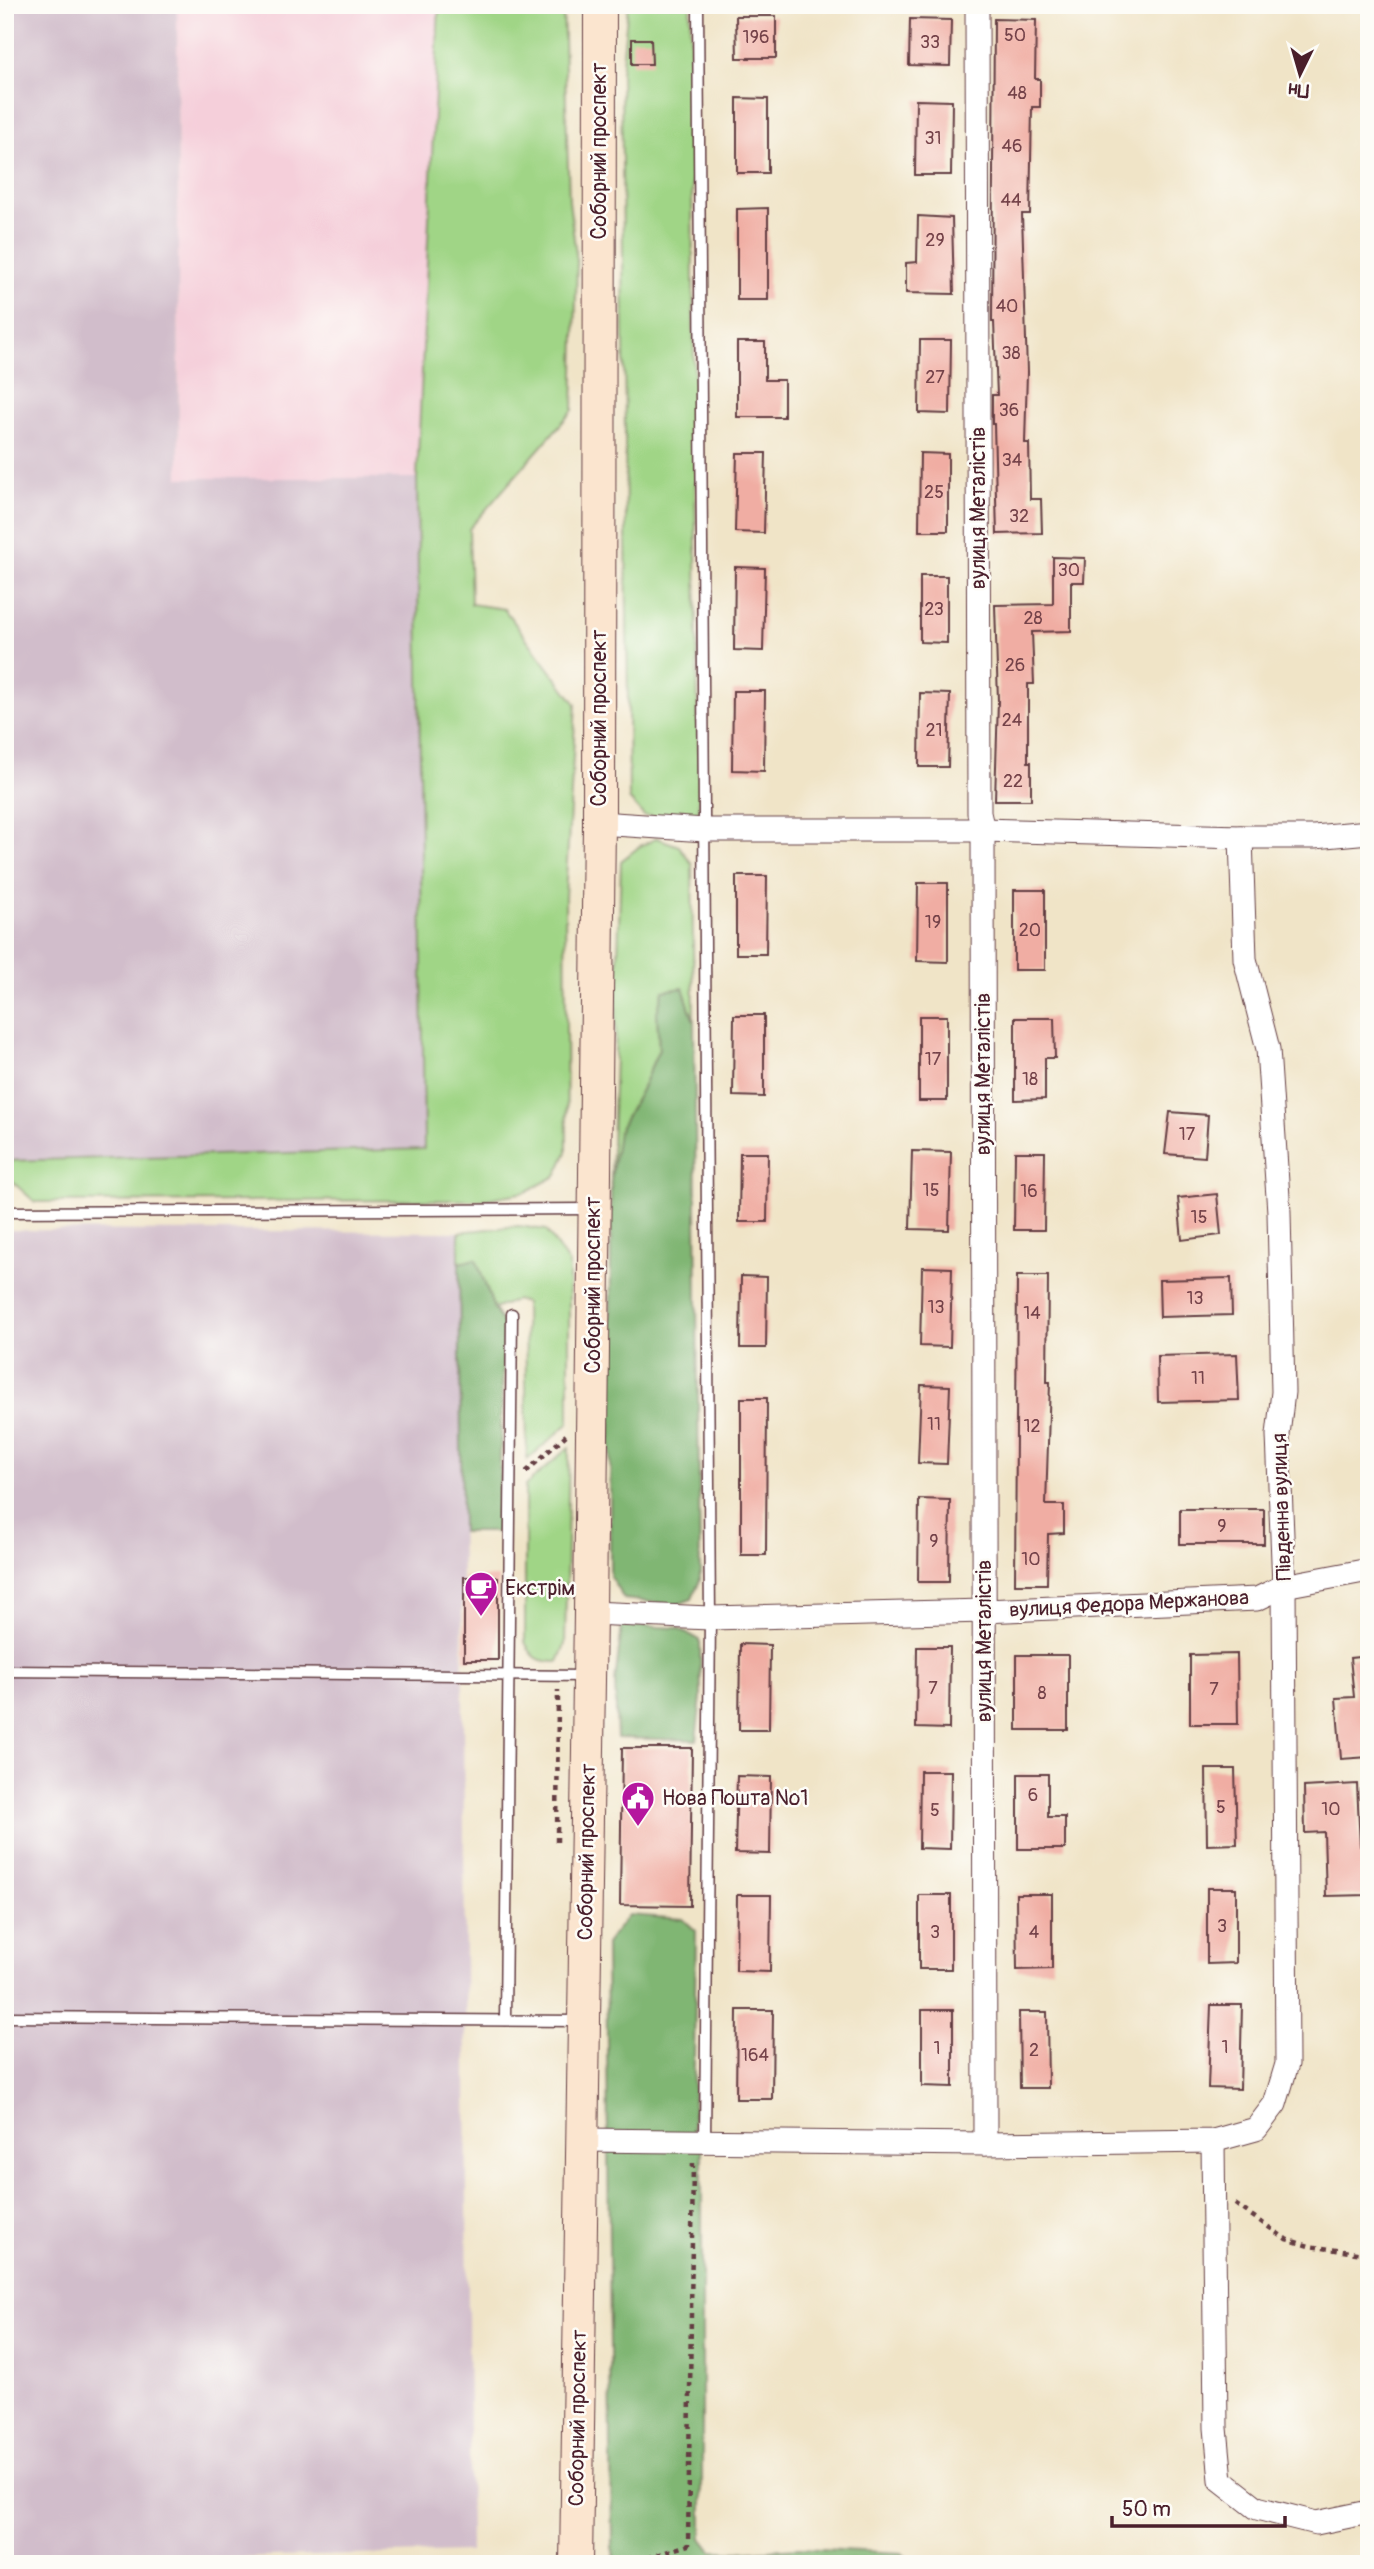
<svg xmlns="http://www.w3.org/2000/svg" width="1374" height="2569" font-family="Pangolin,sans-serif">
<rect width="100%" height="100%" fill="#fdfcf7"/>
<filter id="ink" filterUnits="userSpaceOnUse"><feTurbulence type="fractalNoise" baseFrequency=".0143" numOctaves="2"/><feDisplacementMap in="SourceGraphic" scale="14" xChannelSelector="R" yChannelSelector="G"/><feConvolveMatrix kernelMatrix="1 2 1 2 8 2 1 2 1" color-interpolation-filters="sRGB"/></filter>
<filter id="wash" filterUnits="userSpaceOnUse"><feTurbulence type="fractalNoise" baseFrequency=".00686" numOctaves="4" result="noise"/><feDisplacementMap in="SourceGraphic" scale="28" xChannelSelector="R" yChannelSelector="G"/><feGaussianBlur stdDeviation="1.57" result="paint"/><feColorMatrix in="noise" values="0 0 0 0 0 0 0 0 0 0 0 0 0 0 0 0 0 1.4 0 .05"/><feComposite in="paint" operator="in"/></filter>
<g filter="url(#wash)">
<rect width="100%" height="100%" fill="#f0e4c7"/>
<path fill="#f5cfda" d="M 177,5 L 439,5 L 417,478 L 179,478 Z"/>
<g fill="#d1bdcb">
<path d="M 5,5 L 177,5 L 179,478 L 417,478 L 424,1150 L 5,1161 Z"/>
<path d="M 5,1230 L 459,1232 L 470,2552 L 5,2564 Z"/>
</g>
<g fill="#a0d586" stroke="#757a58" stroke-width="2">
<path d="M 439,5 L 563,5 L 569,201 L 577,261 L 573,410 L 469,529 L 471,604 L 504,609 L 576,704 L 565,897 L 567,1152 L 556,1176 L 526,1192 L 481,1200 L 35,1202 L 5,1175 L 5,1161 L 424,1149 L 417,478 Z"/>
<path d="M 628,5 L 690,5 L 699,819 L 644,816 L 629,799 L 621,73 Z"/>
<path d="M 657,838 L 679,846 L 692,864 L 694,1022 L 683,988 L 657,1012 L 659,1049 L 641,1090 L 611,1180 L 621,861 L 640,846 Z"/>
<path d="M 518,1226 L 546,1230 L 569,1264 L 569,1423 L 527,1460 L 525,1303 L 516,1300 L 494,1309 L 476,1260 L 459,1263 L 459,1232 Z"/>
<path d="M 569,1447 L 565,1644 L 558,1662 C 539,1662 533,1659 525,1642 L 525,1486 Z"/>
</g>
<g fill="#80b673" stroke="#656a4f" stroke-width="2">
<path d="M 683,988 L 694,1022 L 700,1580 L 692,1599 L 676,1605 L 624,1599 L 610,1576 L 611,1180 L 618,1132 L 641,1090 L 659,1049 L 657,1012 L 663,991 Z"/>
<path d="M 476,1259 L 494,1309 L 504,1326 L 498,1532 L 462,1532 L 459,1263 Z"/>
<path d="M 622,1625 L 678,1628 L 700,1640 L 701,1698 L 696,1740 L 617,1738 L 615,1682 Z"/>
<path d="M 628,1915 L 683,1919 L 696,1931 L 693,2127 L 702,2148 L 702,2538 L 712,2551 L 738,2552 L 799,2548 L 902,2553 L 913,2564 L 616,2564 L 612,2547 L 606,1944 Z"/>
</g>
<g id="blocks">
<g fill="#f0ada3">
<path d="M 736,16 L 776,16 L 776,58 L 737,58 Z"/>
<path d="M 910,19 L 951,20 L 950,66 L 909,65 Z"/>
<path d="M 994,19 L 1036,20 L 1035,79 L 1040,79 L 1040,107 L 1032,107 L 1030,214 L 1022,214 L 1027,372 L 1025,443 L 1029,443 L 1030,499 L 1041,499 L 1042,533 L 997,534 L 994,424 L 992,424 L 992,395 L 997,395 L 994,322 L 992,322 Z"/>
<path d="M 632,39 L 651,39 L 652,64 L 632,64 Z"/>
<path d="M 737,98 L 768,99 L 768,173 L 737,173 Z"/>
<path d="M 916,100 L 952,101 L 951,175 L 915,175 Z"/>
<path d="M 768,208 L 768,300 L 737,300 L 737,209 Z"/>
<path d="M 918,216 L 952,218 L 954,294 L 906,293 L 906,263 L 917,262 Z"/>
<path d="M 920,340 L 951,340 L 950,414 L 919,413 Z"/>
<path d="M 737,342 L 765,342 L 765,380 L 784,380 L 784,417 L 737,417 Z"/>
<path d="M 737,453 L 766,453 L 764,533 L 735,532 Z"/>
<path d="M 920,453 L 948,454 L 948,531 L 919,531 Z"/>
<path d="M 1053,557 L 1085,558 L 1084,582 L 1071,582 L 1071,631 L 1032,632 L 1034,684 L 1028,684 L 1028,762 L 1031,762 L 1031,800 L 995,800 L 998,701 L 995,605 L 1053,604 Z"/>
<path d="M 735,567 L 765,568 L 763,651 L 734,650 Z"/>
<path d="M 920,576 L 947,576 L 947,643 L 920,642 Z"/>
<path d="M 733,691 L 765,691 L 764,771 L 732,770 Z"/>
<path d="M 920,693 L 950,694 L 948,767 L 919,767 Z"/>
<path d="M 736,876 L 767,876 L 766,954 L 736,954 Z"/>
<path d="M 918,883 L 948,883 L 948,962 L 917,961 Z"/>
<rect x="1014" y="890" width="31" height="80"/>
<path d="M 734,1015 L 764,1015 L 764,1097 L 733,1096 Z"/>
<rect x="919" y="1016" width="28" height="85"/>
<path d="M 1015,1018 L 1054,1018 L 1055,1058 L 1045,1058 L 1045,1099 L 1015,1100 Z"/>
<path d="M 1170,1112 L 1208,1115 L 1205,1157 L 1165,1154 Z"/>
<path d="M 912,1151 L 951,1152 L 949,1230 L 910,1229 Z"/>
<path d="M 1015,1152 L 1045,1152 L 1044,1230 L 1014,1230 Z"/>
<path d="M 740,1153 L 768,1153 L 767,1222 L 739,1222 Z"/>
<path d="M 1217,1194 L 1221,1235 L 1182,1240 L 1178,1198 Z"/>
<path d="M 922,1267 L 952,1268 L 950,1347 L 920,1346 Z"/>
<path d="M 741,1276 L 767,1277 L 766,1348 L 740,1348 Z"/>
<path d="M 1017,1276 L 1048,1276 L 1047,1382 L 1050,1382 L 1046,1505 L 1064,1505 L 1064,1533 L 1048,1534 L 1047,1584 L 1015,1584 Z"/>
<path d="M 1231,1278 L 1232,1315 L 1160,1317 L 1159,1280 Z"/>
<path d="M 1237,1354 L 1239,1400 L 1158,1402 L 1157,1356 Z"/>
<path d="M 921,1385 L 950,1386 L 947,1464 L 918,1463 Z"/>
<path d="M 741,1398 L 767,1398 L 766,1555 L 741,1555 Z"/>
<path d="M 919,1499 L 950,1500 L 949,1582 L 918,1582 Z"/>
<rect x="1180" y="1509" width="84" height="35"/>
<rect x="464" y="1577" width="34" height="83"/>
<path d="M 740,1644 L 770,1645 L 769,1730 L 739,1730 Z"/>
<path d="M 917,1647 L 950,1647 L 949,1729 L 916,1728 Z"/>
<path d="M 1237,1654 L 1238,1724 L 1190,1724 L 1190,1655 Z"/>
<rect x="1017" y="1655" width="51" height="75"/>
<path d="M 1369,1656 L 1369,1757 L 1341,1759 L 1336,1698 L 1354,1697 L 1350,1658 Z"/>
<path d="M 622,1748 L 692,1748 L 690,1906 L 620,1905 Z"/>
<path d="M 1206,1769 L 1235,1769 L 1237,1844 L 1207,1845 Z"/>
<path d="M 920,1771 L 951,1771 L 950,1849 L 919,1848 Z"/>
<path d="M 1018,1774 L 1048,1774 L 1048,1817 L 1065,1817 L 1065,1849 L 1018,1849 Z"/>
<path d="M 737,1776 L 771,1777 L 770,1854 L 735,1853 Z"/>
<path d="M 1357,1784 L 1360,1846 L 1369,1846 L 1369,1895 L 1326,1896 L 1324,1832 L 1305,1833 L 1304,1787 Z"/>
<path d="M 1207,1888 L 1236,1888 L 1236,1963 L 1207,1964 Z"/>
<path d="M 1016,1894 L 1052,1894 L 1052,1969 L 1017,1970 Z"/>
<path d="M 737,1895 L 771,1895 L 770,1972 L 736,1971 Z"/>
<rect x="919" y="1895" width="32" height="74"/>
<path d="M 1211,2005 L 1242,2005 L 1240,2089 L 1208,2088 Z"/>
<path d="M 737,2010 L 773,2010 L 772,2099 L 736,2099 Z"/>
<path d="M 922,2010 L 953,2010 L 953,2087 L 922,2086 Z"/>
<path d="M 1019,2012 L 1047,2012 L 1048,2088 L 1020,2088 Z"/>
</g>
</g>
</g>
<g filter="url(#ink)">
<use href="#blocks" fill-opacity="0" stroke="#633d42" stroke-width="2"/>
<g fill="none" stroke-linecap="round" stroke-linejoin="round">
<defs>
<g id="service">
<path d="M 698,5 L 710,1618 L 705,2142"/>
<path d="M 5,1212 L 593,1209"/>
<path d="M 5,1671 L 587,1676"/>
<path d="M 5,2017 L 581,2021"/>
<path d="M 505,2020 L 512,1314"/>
</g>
<g id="minor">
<path d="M 977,5 L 979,813 L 983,830 L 985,2144"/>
<path d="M 599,823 L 705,830 L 983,830 L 1241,837 L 1314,837 L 1369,832"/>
<path d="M 590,1613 L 710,1618 L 984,1611 L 1257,1599 L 1284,1586 L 1369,1570"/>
<path d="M 582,2140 L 985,2144 L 1213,2141 L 1256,2129 L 1275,2104 L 1287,2064 L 1284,1586 L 1278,1435 L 1283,1392 L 1279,1212 L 1268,1049 L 1245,959 L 1241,837"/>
<path d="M 1213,2141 L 1216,2428 L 1221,2480 L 1257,2508 L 1316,2523 L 1369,2512"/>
</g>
<path id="secondary" d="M 576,2564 L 590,1613 L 599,823 L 600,5"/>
</defs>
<use href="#service" stroke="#633d42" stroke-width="13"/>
<use href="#minor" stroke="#633d42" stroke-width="25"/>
<use href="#secondary" stroke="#633d42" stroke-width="34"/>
<g stroke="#633d42" stroke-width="4.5" stroke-dasharray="5 5" stroke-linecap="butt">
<path d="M 526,1472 L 566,1435"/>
<path d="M 557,1842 L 558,1690"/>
<path d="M 1235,2204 L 1286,2239 L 1309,2246 L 1369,2255"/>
<path d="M 628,2564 L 688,2545 L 693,2161"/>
</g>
<use href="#service" stroke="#fff" stroke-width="10"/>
<use href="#minor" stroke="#fff" stroke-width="23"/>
<use href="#secondary" stroke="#fbe5cf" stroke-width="32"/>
</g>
</g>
<defs>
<symbol id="cafe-pin" viewBox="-11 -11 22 30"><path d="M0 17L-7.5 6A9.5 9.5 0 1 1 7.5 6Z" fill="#b5179e" stroke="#fdfcf7"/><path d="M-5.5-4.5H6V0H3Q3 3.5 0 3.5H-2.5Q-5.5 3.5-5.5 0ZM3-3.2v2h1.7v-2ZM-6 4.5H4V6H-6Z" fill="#fff"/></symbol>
<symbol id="civic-pin" viewBox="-11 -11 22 30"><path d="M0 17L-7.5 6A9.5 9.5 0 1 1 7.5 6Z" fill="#b5179e" stroke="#fdfcf7"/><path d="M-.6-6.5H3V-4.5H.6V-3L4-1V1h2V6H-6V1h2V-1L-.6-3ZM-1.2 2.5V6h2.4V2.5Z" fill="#fff"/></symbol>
</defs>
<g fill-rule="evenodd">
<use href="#cafe-pin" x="462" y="1569" width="38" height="52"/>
<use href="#civic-pin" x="619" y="1779" width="38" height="52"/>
</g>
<g text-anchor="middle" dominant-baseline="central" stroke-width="5" stroke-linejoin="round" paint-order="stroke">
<g font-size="18" fill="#744249">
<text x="1015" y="35">50</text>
<text x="756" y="37">196</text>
<text x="930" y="42">33</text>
<text x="1017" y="93">48</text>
<text x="933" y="138">31</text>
<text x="1012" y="146">46</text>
<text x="1011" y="200">44</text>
<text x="935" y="240">29</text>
<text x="1007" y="306">40</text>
<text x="1011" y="353">38</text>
<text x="935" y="377">27</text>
<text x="1009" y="410">36</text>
<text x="1012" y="460">34</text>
<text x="934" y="492">25</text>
<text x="1019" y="516">32</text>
<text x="1069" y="570">30</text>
<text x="934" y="609">23</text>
<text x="1033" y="618">28</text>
<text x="1015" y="665">26</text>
<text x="1012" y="720">24</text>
<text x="934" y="730">21</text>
<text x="1013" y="781">22</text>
<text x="933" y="922">19</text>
<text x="1030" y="930">20</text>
<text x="933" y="1059">17</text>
<text x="1030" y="1079">18</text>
<text x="1187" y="1134">17</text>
<text x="931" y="1190">15</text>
<text x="1029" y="1191">16</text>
<text x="1199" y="1217">15</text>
<text x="1195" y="1298">13</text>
<text x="936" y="1307">13</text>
<text x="1032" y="1313">14</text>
<text x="1198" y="1378">11</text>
<text x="934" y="1424">11</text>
<text x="1032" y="1426">12</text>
<text x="1222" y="1526">9</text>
<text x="934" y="1541">9</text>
<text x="1031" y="1559">10</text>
<text x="933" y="1688">7</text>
<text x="1214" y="1689">7</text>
<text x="1042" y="1693">8</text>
<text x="1033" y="1795">6</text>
<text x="1221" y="1807">5</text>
<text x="1331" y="1809">10</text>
<text x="935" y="1810">5</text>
<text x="1222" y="1926">3</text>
<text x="935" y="1932">3</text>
<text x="1034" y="1932">4</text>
<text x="1225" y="2047">1</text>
<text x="937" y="2048">1</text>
<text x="1034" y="2050">2</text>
<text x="755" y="2055">164</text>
</g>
<g font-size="21" fill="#4a1f2b" stroke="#fdfcf7">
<text transform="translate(599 151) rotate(-90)">Соборний проспект</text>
<text transform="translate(978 508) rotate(-90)">вулиця Металістів</text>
<text transform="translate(599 718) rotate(-90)">Соборний проспект</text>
<text transform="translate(983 1074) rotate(-90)">вулиця Металістів</text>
<text transform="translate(593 1285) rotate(-90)">Соборний проспект</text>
<text transform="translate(1282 1507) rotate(-92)">Південна вулиця</text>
<text transform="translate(1129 1604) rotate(-3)">вулиця Федора Мержанова</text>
<text transform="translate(984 1641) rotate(-90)">вулиця Металістів</text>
<text transform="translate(587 1852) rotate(-89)">Соборний проспект</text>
<text transform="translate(578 2418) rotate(-89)">Соборний проспект</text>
</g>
<g font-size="21" fill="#4a1f2b" stroke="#fdfcf7" text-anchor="start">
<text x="505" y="1588">Екстрім</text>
<text x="662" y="1798">Нова Пошта №1</text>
</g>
</g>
<rect width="1374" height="2569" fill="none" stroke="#fdfcf7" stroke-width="28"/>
<g transform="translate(1300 74) rotate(185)" stroke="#fdfcf7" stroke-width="5" paint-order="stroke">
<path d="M0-5L12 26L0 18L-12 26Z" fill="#4a1f2b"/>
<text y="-10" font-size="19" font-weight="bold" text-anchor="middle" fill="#4a1f2b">Пн</text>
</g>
<path d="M1112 2516v10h173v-10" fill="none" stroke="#4a1f2b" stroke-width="3.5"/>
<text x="1122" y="2516" font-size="21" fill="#4a1f2b" stroke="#fdfcf7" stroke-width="5" paint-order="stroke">50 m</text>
</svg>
